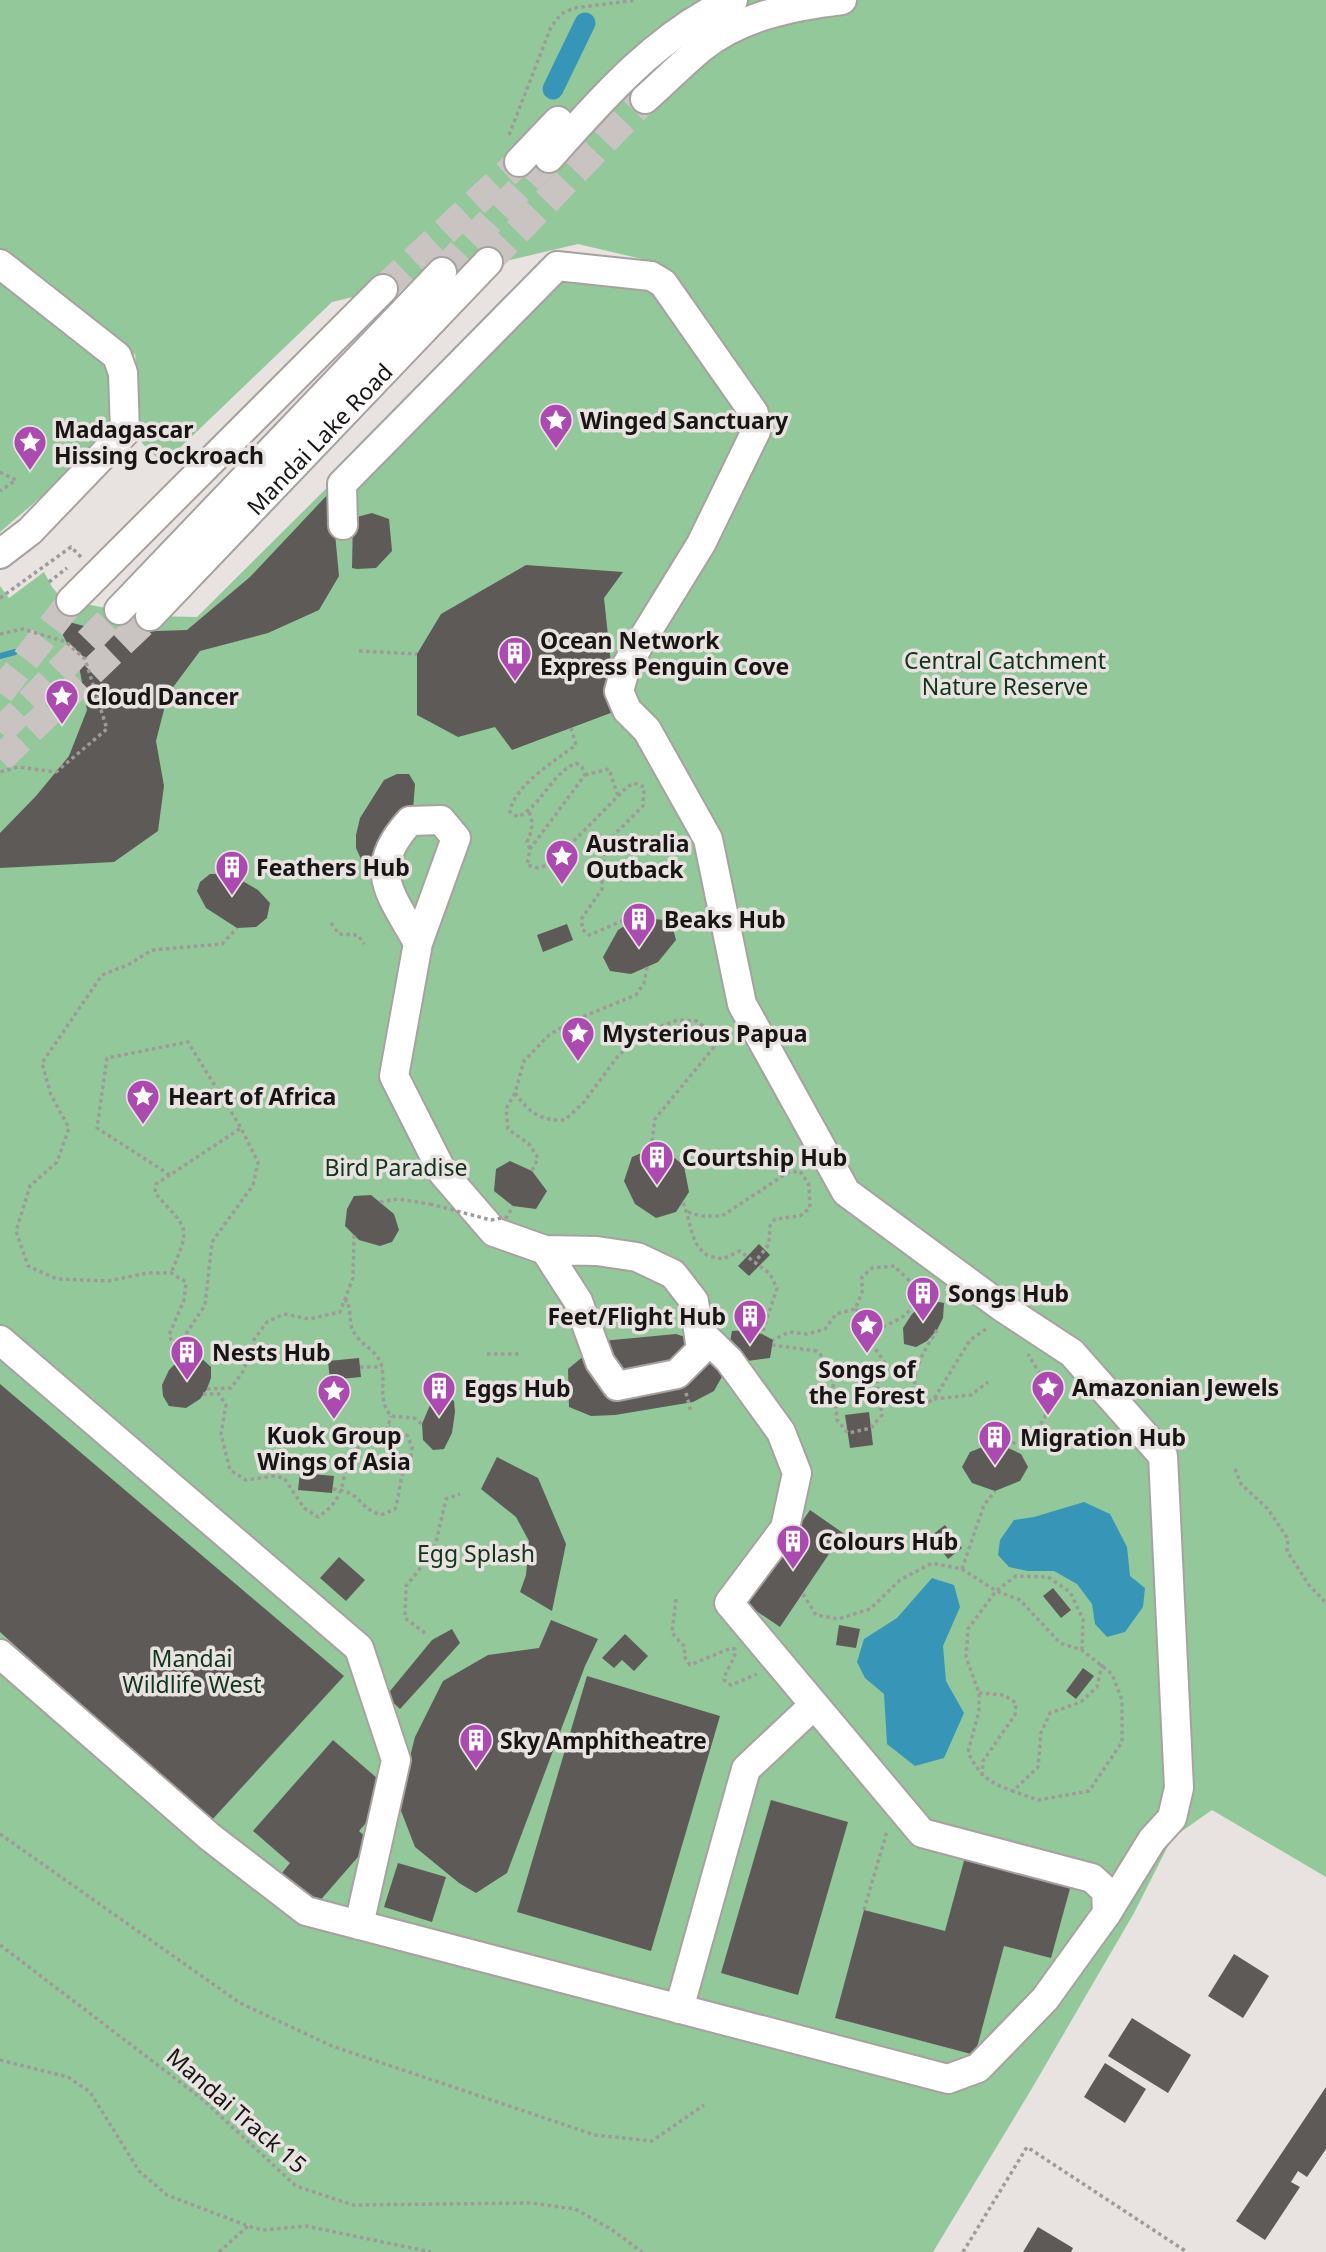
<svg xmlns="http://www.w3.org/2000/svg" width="1326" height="2252" font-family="'Noto Sans',sans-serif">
<rect width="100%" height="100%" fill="#e8e2e0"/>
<path fill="#93c89b" d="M 0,0 L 1326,0 L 1326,1877 L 1212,1810 L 1172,1838 L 1134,1913 L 1031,2090 L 933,2252 L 0,2252 L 0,586 L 9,598 L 44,572 L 52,587 L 63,600 L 150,616 L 197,617 L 558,258 L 658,269 L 748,386 L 659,263 L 578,244 L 332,302 L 163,464 L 142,443 L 135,352 L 119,419 L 41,497 L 0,532 Z"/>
<g fill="#3796b8">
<path d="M 1084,1502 L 1110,1514 L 1127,1547 L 1130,1576 L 1145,1588 L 1143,1607 L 1125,1632 L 1107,1637 L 1095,1624 L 1092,1604 L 1077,1584 L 1054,1571 L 1028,1571 L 1009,1567 L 998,1555 L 1000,1540 L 1014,1520 L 1034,1517 Z"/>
<path d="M 932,1578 L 954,1585 L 960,1607 L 943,1646 L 946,1681 L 964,1713 L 944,1758 L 915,1766 L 887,1744 L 884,1694 L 865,1678 L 857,1662 L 864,1639 L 897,1618 Z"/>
</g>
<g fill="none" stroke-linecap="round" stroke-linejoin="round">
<path stroke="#3796b8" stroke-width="6" d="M 0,656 L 15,652"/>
<path stroke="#3796b8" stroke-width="21" d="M 553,89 L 585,23"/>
</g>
<g fill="#5e5a57">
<path d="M 331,491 L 339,576 L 319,610 L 268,633 L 200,651 L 168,694 L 156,741 L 164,786 L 158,831 L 114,862 L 0,868 L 0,833 L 36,796 L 69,756 L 87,710 L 79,666 L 54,618 L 84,626 L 125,632 L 187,630 L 250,577 Z"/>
<path d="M 372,513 L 389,519 L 392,551 L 376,568 L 357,569 L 352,568 L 353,518 Z"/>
<path d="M 526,565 L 623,572 L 604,598 L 616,711 L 512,750 L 495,727 L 458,737 L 417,715 L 417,654 L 441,614 Z"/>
<path d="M 397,774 L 409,774 L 415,784 L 413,810 L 379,858 L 361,859 L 356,848 L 356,835 L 360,818 L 384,780 Z"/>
<path d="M 210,874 L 230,874 L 258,890 L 270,903 L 267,918 L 256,927 L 237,928 L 206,908 L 197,891 L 200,882 Z"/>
<path d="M 639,917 L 671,921 L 676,940 L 658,962 L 631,974 L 610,971 L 603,957 L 618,930 Z"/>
<path d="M 567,924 L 573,940 L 543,952 L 537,935 Z"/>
<path d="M 651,1149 L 669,1153 L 684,1166 L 689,1192 L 676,1212 L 656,1218 L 635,1204 L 624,1181 L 632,1157 Z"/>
<path d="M 510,1161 L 532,1171 L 547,1191 L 536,1209 L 513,1206 L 494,1191 L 496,1169 Z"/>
<path d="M 371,1195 L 394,1214 L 399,1230 L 392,1242 L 380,1246 L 359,1240 L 345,1226 L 347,1209 L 354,1196 Z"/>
<path d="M 759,1244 L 770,1255 L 749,1276 L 738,1266 Z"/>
<path d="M 928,1300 L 944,1303 L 943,1318 L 937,1330 L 927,1341 L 916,1347 L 904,1344 L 903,1328 L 912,1314 Z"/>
<path d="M 747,1330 L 762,1334 L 773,1340 L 770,1358 L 747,1361 L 729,1347 L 732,1331 Z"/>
<path d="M 676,1334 L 713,1346 L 724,1373 L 714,1391 L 693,1402 L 615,1415 L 591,1416 L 569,1407 L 568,1369 L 602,1341 Z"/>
<path d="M 191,1356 L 200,1357 L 211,1367 L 211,1378 L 207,1389 L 200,1399 L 186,1408 L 169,1406 L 163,1396 L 162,1385 L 169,1370 L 179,1360 Z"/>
<path d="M 359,1358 L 361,1377 L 330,1380 L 328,1361 Z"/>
<path d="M 0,1384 L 344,1676 L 210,1822 L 0,1632 Z"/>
<path d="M 443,1394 L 454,1401 L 455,1412 L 452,1433 L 444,1449 L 433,1450 L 423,1440 L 422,1424 L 433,1398 Z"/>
<path d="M 869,1412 L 873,1445 L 850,1448 L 845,1415 Z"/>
<path d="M 990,1444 L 1006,1447 L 1021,1454 L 1028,1467 L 1020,1481 L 995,1491 L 972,1483 L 962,1467 L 970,1452 Z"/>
<path d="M 497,1457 L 538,1478 L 566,1544 L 552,1611 L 520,1592 L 526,1575 L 529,1541 L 516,1517 L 481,1489 Z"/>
<path d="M 300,1473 L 334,1476 L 332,1493 L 298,1490 Z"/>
<path d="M 810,1510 L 843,1533 L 780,1627 L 746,1604 Z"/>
<path d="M 945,1525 L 962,1548 L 948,1559 L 931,1536 Z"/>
<path d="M 339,1557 L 365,1580 L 346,1601 L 320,1578 Z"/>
<path d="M 1053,1588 L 1071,1610 L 1061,1618 L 1043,1596 Z"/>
<path d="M 551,1620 L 598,1639 L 585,1666 L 507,1873 L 476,1893 L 459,1883 L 415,1847 L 398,1803 L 415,1737 L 443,1681 L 488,1655 L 539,1648 Z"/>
<path d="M 839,1625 L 860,1629 L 856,1648 L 836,1645 Z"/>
<path d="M 452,1629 L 460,1643 L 400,1709 L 386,1696 L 432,1640 Z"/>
<path d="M 625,1634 L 648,1656 L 634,1671 L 622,1660 L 614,1668 L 602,1658 Z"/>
<path d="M 1083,1668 L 1094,1676 L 1076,1699 L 1066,1691 Z"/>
<path d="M 587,1676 L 720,1716 L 651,1951 L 517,1912 Z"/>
<path d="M 333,1740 L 393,1792 L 359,1831 L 371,1842 L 317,1904 L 282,1873 L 290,1863 L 253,1831 Z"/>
<path d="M 771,1800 L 848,1822 L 798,1995 L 721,1973 Z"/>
<path d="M 965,1857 L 1071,1885 L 1051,1958 L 1004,1946 L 975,2055 L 835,2018 L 864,1910 L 945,1931 Z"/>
<path d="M 398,1863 L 446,1877 L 432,1922 L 384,1907 Z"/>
<path d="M 1234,1954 L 1269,1976 L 1243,2018 L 1208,1996 Z"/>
<path d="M 1132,2018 L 1191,2055 L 1168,2093 L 1108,2056 Z"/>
<path d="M 1105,2063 L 1146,2089 L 1125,2123 L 1084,2097 Z"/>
<path d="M 1326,2087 L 1326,2149 L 1307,2177 L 1298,2171 L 1291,2182 L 1300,2187 L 1265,2240 L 1236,2221 Z"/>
<path d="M 1038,2227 L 1073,2248 L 1071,2252 L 1023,2252 Z"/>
</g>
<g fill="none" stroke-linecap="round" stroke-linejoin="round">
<g stroke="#c9c3c2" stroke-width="28" stroke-dasharray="28 14" stroke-linecap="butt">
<path d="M 488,262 L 645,99"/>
<path d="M 442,272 L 549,158"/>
<path d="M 383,289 L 519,162"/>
<path d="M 0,693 L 71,601"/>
<path d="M 0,732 L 119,610"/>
<path d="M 0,759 L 150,616"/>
</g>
<defs>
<g id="minor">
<path d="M 645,99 C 664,82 682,64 701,48 C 741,16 793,6 842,0"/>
<path d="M 549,158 C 602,98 659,33 733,0"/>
<path d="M 519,162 L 558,121"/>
<path d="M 0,264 L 117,356 L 123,373 L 125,432 L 30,531 L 0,554"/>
<path d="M 343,525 L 342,484 L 557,266 L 651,276 L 663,283 L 754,413 L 756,431 L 701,544 L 626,666 L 619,691 L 627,710 L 647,730 L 708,839 L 742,1004 L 846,1192 L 1002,1307 L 1072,1353 L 1163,1456 L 1179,1788 L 1172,1818 L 1152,1840 L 1107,1913"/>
<path d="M 71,601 L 383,289"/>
<path d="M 119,610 L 442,272"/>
<path id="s1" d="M 150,616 L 488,262"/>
<path d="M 418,943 C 391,894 365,870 410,821 L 441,820 L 456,838 L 418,943 L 394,1076 L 443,1173 L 494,1232 L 545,1250 L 597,1251 L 637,1257 L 673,1274 L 694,1301 L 701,1350 L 677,1374 L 617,1386 L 600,1362 L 578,1301 L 545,1250"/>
<path d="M 0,1340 L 359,1648 L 396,1760 L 359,1925"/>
<path d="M 0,1654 L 210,1837 L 306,1911 L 948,2079 L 978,2068 L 1045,1999 L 1107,1913 L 1106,1891 L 1092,1878 L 922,1833 L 729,1603 L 785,1528 L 797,1473 L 781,1432 L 729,1360 L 699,1331"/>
<path d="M 679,2009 L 746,1769 L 814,1705"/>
</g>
</defs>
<use href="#minor" stroke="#a7a29f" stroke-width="32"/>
<g stroke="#9f9a98" stroke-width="3.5" stroke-dasharray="3.5 3.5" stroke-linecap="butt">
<path d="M 509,135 L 551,27 L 561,14 L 574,8 L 637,0"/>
<path d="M 0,472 L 16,480 L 0,491"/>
<path d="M 49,582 L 67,568"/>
<path d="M 0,598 L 71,547 L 81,557"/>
<path d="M 0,634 L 23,629 L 66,642 L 85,659 L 107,729 L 56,772 L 18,767 L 0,772"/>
<path d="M 359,651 L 417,654"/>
<path d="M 571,728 L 576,745 C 556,760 513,786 510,812 L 518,817 C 542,805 551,774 576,763 L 582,767 L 585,775 L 530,849 L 527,865 L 538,868 L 551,864 L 627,787 L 634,783 L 644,787 L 643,806 L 608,841 L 602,865 L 602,889 L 582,918 L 582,929 L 589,935 C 604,930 625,917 639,917"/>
<path d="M 585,775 L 609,769 L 618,796"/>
<path d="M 529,812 C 534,823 532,831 527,842 L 530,849"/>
<path d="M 331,923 L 339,934 L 358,935 L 364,944"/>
<path d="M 647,967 L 644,983 L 636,995 L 572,1021 L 549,1035 L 524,1061 L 515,1093 C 529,1113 541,1121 565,1120 L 584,1102 L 618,1056 L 644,1033 L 677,1020 L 697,1021 L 709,1031 L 714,1047 L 655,1119 L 651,1149"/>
<path d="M 515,1093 L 506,1109 L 508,1129 L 529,1144 L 538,1158 L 532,1171"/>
<path d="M 170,1175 L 156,1184 L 155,1193 C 189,1231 191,1225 171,1273"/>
<path d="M 380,1202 L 398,1199 L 430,1204"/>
<path d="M 683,1203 C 691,1219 689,1243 707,1255 C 710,1257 719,1258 723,1259 L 740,1251 L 770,1274 L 777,1288 L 762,1334"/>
<path d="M 688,1212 L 701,1216 L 722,1216 L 787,1173 L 800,1171 L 809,1185 L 810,1208 L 800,1216 L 775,1219 L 770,1226 L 769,1244 L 755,1262"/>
<path d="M 345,1298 C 353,1309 347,1323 355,1334 C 363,1347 380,1352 382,1368 C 385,1387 378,1400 391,1416 L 414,1418 L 422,1424"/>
<path d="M 855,1309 L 878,1326"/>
<path d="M 937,1330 C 923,1353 905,1379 921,1406 L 934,1399 L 970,1340 L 989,1327"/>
<path d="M 772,1345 L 817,1351 L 831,1366 L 837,1420 L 848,1433 L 871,1428 L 882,1415 L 877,1383 L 885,1363 L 870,1341 L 870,1334 C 884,1322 916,1321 913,1295 C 912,1291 913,1287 911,1283 C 908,1278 899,1272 895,1266 L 872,1268 L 862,1277 L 862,1293 L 855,1309 L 836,1314 L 825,1329 L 807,1334 L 789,1332 L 773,1340"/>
<path d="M 487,1354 L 521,1354"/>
<path d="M 184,1358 L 178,1346 L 205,1305 L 212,1242 L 253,1185 L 258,1162 L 241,1128 L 188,1042 L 107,1058 L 97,1128 L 170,1175 L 241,1128"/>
<path d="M 179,1360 L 169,1335 L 184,1300 L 186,1282 L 171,1273 L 147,1273 L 108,1281 L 57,1279 L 28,1266 L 16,1231 L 30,1186 L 57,1162 L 69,1128 L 51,1095 L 42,1063 L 102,975 L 128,965 L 152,950 L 222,944 L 237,928"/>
<path d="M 360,1367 L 382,1367"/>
<path d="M 207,1389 L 231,1388 L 244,1370 L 253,1341 L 267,1322 L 284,1314 L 309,1319 L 340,1312 L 353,1278 L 354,1235"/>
<path d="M 686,1393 L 691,1412"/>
<path d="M 203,1394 L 219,1394 L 226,1405 L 221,1434 L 230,1470 L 246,1480 L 274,1476 L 284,1478 L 304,1508 L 318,1517 C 333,1507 341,1496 344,1477 C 345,1472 345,1465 347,1460 C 358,1437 382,1452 391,1416"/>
<path d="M 934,1399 L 971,1395 L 988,1382"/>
<path d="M 1006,1447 C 1036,1432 1042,1430 1053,1396 L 1028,1354"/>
<path d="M 1235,1469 L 1241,1484 L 1268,1509 L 1288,1539 L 1287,1551 L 1309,1585 L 1326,1603"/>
<path d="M 333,1489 C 363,1492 356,1507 381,1515 L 395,1509 C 401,1491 399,1471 411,1457 L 412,1447 L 407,1435 L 389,1426"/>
<path d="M 962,1569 L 984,1505 L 995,1491"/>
<path d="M 803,1594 L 816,1615 L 838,1619 L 870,1609 L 900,1580 L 932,1563 L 962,1569 L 996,1591 L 1020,1600 L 1060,1643 L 1082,1650 L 1112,1674 L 1122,1700 L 1122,1742 L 1089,1791 L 1038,1800 L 1013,1791"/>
<path d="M 676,1599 L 672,1633 L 685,1647 L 684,1656 L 690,1665 L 731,1648 L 735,1649 C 736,1660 726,1668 724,1680 L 731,1685 L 757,1674"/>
<path d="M 425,1633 L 405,1618 L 406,1586 L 434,1551 L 446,1499 L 460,1494"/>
<path d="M 1082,1650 L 1083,1619 L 1070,1592 L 1048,1577 L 1016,1576 L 996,1591 L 968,1629 L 966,1657 L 979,1693 L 979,1711 L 968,1752 C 979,1775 989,1783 1013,1791 L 1038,1767 L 1041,1733 L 1050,1713 L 1081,1702 L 1097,1687 L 1102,1664"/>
<path d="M 979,1693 L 1004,1695 L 1016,1703 L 1015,1715 L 983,1761 L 982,1776"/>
<path d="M 0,1834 L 240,2003 L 332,2046 L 595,2135 L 652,2141 L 704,2105"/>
<path d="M 864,1910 L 887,1831"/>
<path d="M 0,1945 L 201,2098 L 296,2186 L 353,2205 L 531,2203 L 575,2209 L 611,2229 L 642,2252"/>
<path d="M 0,2060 L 68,2077 L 90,2092 L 139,2171 L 167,2195 L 248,2226 L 263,2230 L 306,2226 L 431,2252"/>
<path d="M 219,2252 L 248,2226"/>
<path d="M 963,2252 L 1027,2147 L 1187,2252"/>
</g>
<use href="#minor" stroke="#fff" stroke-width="28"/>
<g stroke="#9f9a98" stroke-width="3.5" stroke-dasharray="3.5 3.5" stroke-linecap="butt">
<path d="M 430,1204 L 491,1220 L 507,1217 L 513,1206"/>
<path d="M 345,1298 L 346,1301 L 349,1300"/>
</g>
</g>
<defs>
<symbol id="sight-pin" viewBox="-11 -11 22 30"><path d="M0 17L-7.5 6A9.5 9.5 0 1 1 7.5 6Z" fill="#ac4ab1" stroke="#e8e2e0"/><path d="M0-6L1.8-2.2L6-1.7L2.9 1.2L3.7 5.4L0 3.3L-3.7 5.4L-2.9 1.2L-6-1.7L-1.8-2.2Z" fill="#fff"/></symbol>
<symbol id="building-pin" viewBox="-11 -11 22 30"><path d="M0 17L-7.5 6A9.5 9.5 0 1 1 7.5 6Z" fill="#ac4ab1" stroke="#e8e2e0"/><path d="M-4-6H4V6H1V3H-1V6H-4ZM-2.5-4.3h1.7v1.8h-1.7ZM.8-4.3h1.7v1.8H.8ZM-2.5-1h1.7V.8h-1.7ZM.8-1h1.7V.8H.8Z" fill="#fff"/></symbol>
</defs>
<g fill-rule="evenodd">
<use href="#sight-pin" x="537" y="401" width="38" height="52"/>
<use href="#sight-pin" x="11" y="423" width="38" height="52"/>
<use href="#building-pin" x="496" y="634" width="38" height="52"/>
<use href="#sight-pin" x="43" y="677" width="38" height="52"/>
<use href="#sight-pin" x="543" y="837" width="38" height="52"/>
<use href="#building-pin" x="213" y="848" width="38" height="52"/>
<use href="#building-pin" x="620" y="900" width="38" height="52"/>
<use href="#sight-pin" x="559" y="1014" width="38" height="52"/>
<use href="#sight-pin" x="124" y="1077" width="38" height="52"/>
<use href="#building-pin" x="638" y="1138" width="38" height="52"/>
<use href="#building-pin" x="904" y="1274" width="38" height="52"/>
<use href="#building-pin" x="731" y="1297" width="38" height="52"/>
<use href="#sight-pin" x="848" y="1306" width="38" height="52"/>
<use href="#building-pin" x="168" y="1333" width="38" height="52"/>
<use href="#sight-pin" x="1029" y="1368" width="38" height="52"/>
<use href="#building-pin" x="420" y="1369" width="38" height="52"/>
<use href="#sight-pin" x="315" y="1372" width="38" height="52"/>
<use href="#building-pin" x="976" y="1418" width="38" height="52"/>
<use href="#building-pin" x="774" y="1522" width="38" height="52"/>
<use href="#building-pin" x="457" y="1721" width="38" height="52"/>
</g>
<g text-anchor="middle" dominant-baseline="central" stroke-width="7" stroke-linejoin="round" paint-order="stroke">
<g font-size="23" font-weight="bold" fill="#181615" stroke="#e8e2e0" text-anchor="start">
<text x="580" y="420">Winged Sanctuary</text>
<text x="54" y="429">Madagascar<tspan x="54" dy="26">Hissing Cockroach</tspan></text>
<text x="540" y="640">Ocean Network<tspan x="540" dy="26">Express Penguin Cove</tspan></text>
<text x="86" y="696">Cloud Dancer</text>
<text x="586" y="843">Australia<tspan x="586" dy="26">Outback</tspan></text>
<text x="256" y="867">Feathers Hub</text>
<text x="664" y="919">Beaks Hub</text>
<text x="602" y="1033">Mysterious Papua</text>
<text x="168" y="1096">Heart of Africa</text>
<text x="682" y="1157">Courtship Hub</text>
<text x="948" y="1293">Songs Hub</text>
<text x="726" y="1316" text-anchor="end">Feet/Flight Hub</text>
<text x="212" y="1352">Nests Hub</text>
<text x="867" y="1369" text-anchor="middle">Songs of<tspan x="867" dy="26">the Forest</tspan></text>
<text x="1072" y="1387">Amazonian Jewels</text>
<text x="464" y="1388">Eggs Hub</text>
<text x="334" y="1435" text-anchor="middle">Kuok Group<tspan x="334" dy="26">Wings of Asia</tspan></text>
<text x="1020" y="1437">Migration Hub</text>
<text x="818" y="1541">Colours Hub</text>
<text x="500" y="1740">Sky Amphitheatre</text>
</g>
<g font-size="23" fill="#181615" stroke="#e8e2e0">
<text stroke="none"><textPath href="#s1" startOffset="245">Mandai Lake Road</textPath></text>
<text transform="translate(237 2110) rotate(41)">Mandai Track 15</text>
</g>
<g font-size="23" fill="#11341a" stroke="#e8e2e0">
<text x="1005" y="660">Central Catchment<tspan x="1005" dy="26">Nature Reserve</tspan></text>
<text x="396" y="1167">Bird Paradise</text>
<text x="476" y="1553">Egg Splash</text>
<text x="192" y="1658">Mandai<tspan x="192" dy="26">Wildlife West</tspan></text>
</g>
</g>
</svg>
